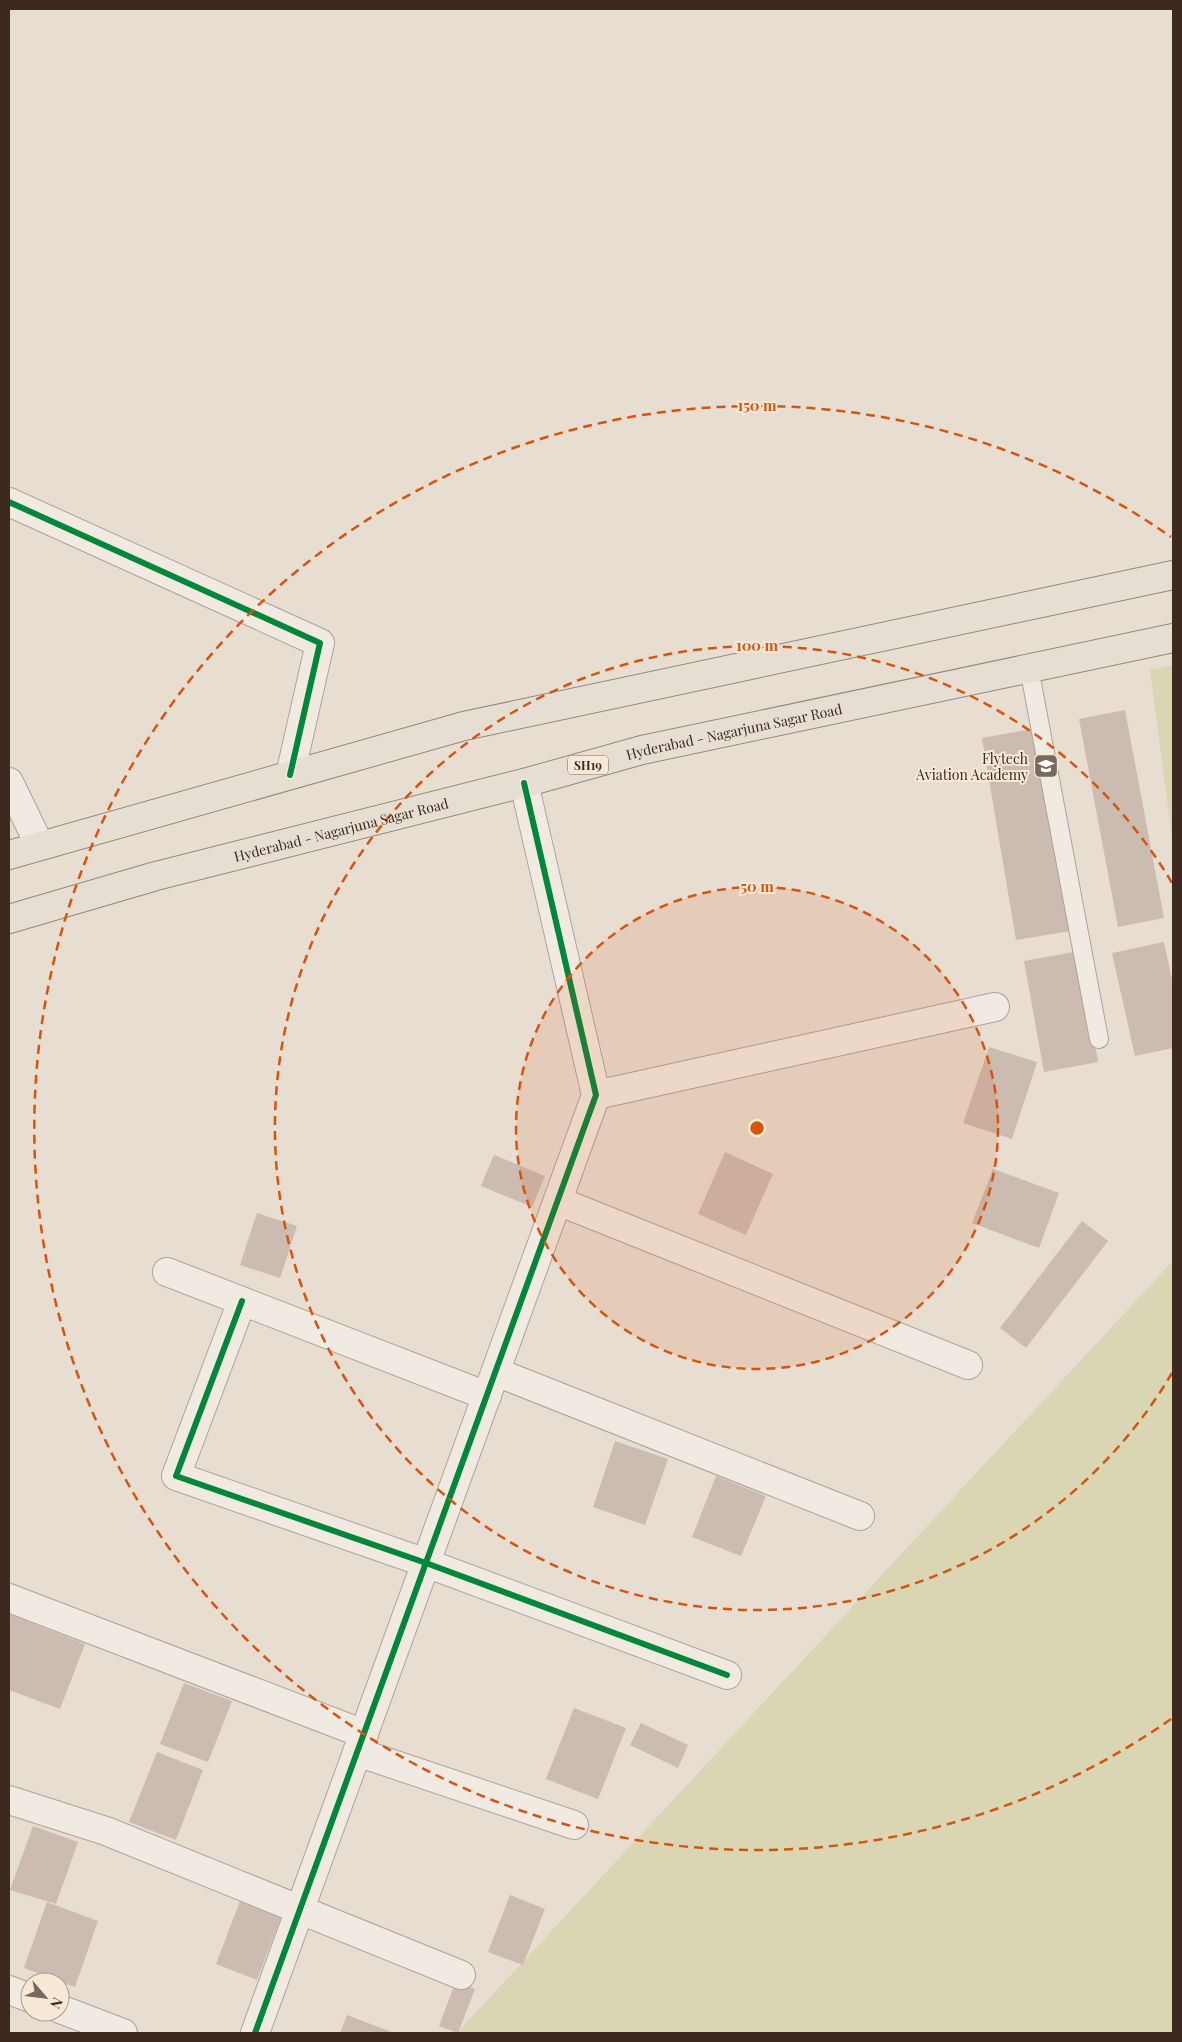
<svg xmlns="http://www.w3.org/2000/svg" width="1182" height="2042" font-family="'Playfair Display',serif">
<rect width="100%" height="100%" fill="#e7ddd0"/>
<g fill="#dad5b2">
<path d="M 1173,665 L 1173,846 L 1150,670 Z"/>
<path d="M 1173,1261 L 1173,2033 L 457,2033 Z"/>
</g>
<g fill="#ccbbb1">
<path d="M 1125,710 L 1164,918 L 1118,927 L 1079,719 Z"/>
<path d="M 1037,728 L 1070,931 L 1016,940 L 982,738 Z"/>
<path d="M 1164,942 L 1173,984 L 1173,1048 L 1135,1056 L 1112,953 Z"/>
<path d="M 1079,951 L 1098,1062 L 1044,1072 L 1024,961 Z"/>
<path d="M 989,1047 L 1037,1062 L 1012,1139 L 963,1123 Z"/>
<path d="M 725,1152 L 773,1174 L 746,1235 L 698,1214 Z"/>
<path d="M 494,1155 L 545,1176 L 532,1207 L 481,1186 Z"/>
<path d="M 993,1169 L 1059,1193 L 1039,1248 L 972,1223 Z"/>
<path d="M 257,1213 L 297,1226 L 280,1278 L 240,1265 Z"/>
<path d="M 1082,1221 L 1108,1241 L 1026,1348 L 1000,1328 Z"/>
<path d="M 615,1441 L 668,1459 L 645,1525 L 593,1507 Z"/>
<path d="M 716,1476 L 766,1496 L 741,1556 L 692,1537 Z"/>
<path d="M 9,1614 L 85,1644 L 60,1709 L 9,1690 Z"/>
<path d="M 184,1683 L 232,1701 L 208,1762 L 160,1744 Z"/>
<path d="M 574,1708 L 626,1728 L 598,1799 L 546,1779 Z"/>
<path d="M 641,1723 L 688,1745 L 678,1768 L 630,1745 Z"/>
<path d="M 157,1752 L 203,1770 L 176,1840 L 129,1822 Z"/>
<path d="M 33,1826 L 78,1842 L 56,1904 L 10,1890 Z"/>
<path d="M 510,1895 L 545,1909 L 523,1965 L 488,1952 Z"/>
<path d="M 240,1901 L 281,1917 L 257,1980 L 216,1964 Z"/>
<path d="M 47,1902 L 98,1921 L 75,1987 L 24,1968 Z"/>
<path d="M 456,1981 L 475,1989 L 458,2033 L 439,2026 Z"/>
<path d="M 347,2015 L 394,2033 L 340,2033 Z"/>
</g>
<g fill="none" stroke-linecap="round" stroke-linejoin="round">
<defs>
<path id="service" d="M 1029,668 L 1099,1039"/>
<g id="minor">
<path d="M 9,502 L 320,643 L 290,775"/>
<path d="M 9,782 L 40,846"/>
<path d="M 596,1095 L 995,1007"/>
<path d="M 558,1201 L 968,1365"/>
<path d="M 167,1272 L 487,1396"/>
<path d="M 242,1301 L 176,1476 L 426,1563 L 727,1675"/>
<path d="M 496,1372 L 860,1516"/>
<path d="M 9,1598 L 364,1734"/>
<path d="M 357,1752 L 574,1825"/>
<path d="M 9,1800 L 106,1831 L 461,1975"/>
<path d="M 9,1990 L 30,1998"/>
<path d="M 60,2009 L 123,2033"/>
<path d="M 255,2033 L 596,1095 L 524,783"/>
</g>
<g id="primary">
<path d="M 9,855 L 464,726 L 1173,575"/>
<path id="s1" d="M 9,919 L 156,876 L 524,783 L 642,750 L 1173,638"/>
</g>
</defs>
<use href="#service" stroke="#ada399" stroke-width="20"/>
<use href="#minor" stroke="#ada399" stroke-width="30"/>
<use href="#primary" stroke="#92887f" stroke-width="30"/>
<use href="#service" stroke="#f0eae2" stroke-width="18"/>
<use href="#minor" stroke="#f0eae2" stroke-width="28"/>
<use href="#primary" stroke="#e7ded3" stroke-width="28"/>
<defs>
<g id="cycleway">
<path d="M 9,502 L 320,643 L 290,775"/>
<path d="M 242,1301 L 176,1476 L 426,1563 L 727,1675"/>
<path d="M 255,2033 L 596,1095 L 524,783"/>
</g>
</defs>
<use href="#cycleway" stroke="#f8e9d7" stroke-width="9"/>
<use href="#cycleway" stroke="#00873e" stroke-width="6"/>
</g>
<circle cx="757" cy="1128" r="241" fill="#d7540e" fill-opacity=".12"/>
<g fill="none" stroke="#d7540e" stroke-width="2.5" stroke-dasharray="9 6">
<circle cx="757" cy="1128" r="241"/>
<path d="M1172 1373A482 482 0 1 1 1172 883"/>
<path d="M1171 1719A722 722 0 1 1 1171 537"/>
</g>
<defs>
<symbol id="university-square" viewBox="-11 -11 22 22"><rect x="-9" y="-9" width="18" height="18" rx="4" fill="#78685d" stroke="#f8e9d7"/><path d="M0-5L7-2L0 1L-7-2ZM-4 1L0 2.5L4 1V4Q0 6-4 4Z" fill="#fff"/></symbol>
</defs>
<g fill-rule="evenodd">
<use href="#university-square" x="1032" y="752" width="28" height="28"/>
</g>
<g text-anchor="middle" dominant-baseline="central" stroke-width="4" stroke-linejoin="round" paint-order="stroke">
<rect fill="#f8e9d7" stroke="#756356" stroke-width="1" x="568" y="755.5" width="40" height="19" rx="4"/>
<g font-size="12" font-weight="bold" fill="#3d291f">
<text x="588" y="765">SH19</text>
</g>
<g font-size="14" fill="#3d291f" stroke="#f8e9d7">
<text stroke="none"><textPath href="#s1" startOffset="749">Hyderabad - Nagarjuna Sagar Road</textPath></text>
<text stroke="none"><textPath href="#s1" startOffset="344">Hyderabad - Nagarjuna Sagar Road</textPath></text>
</g>
<g font-size="14" fill="#3d291f" stroke="#f8e9d7" text-anchor="end">
<text x="1028" y="758">Flytech<tspan x="1028" dy="16">Aviation Academy</tspan></text>
</g>
</g>
<circle cx="757" cy="1128" r="8" fill="#d7540e" stroke="#f8e9d7" stroke-width="2.5"/>
<g font-size="15" text-anchor="middle" font-weight="bold" fill="#d7540e" stroke="#f8e9d7" stroke-width="4" stroke-linejoin="round" paint-order="stroke">
<text x="757" y="411">150 m</text>
<text x="757" y="651">100 m</text>
<text x="757" y="892">50 m</text>
</g>
<rect width="1182" height="2042" fill="none" stroke="#3d291f" stroke-width="20"/>
<g transform="translate(45 1997) rotate(118)"><circle r="24" fill="#f8e9d7" stroke="#ad9c8d"/>
<path d="M0-4L9 19L0 12L-9 19Z" fill="#78685d"/>
<text y="-8" font-size="14" font-weight="bold" text-anchor="middle" fill="#3d291f">N</text>
</g>
</svg>
